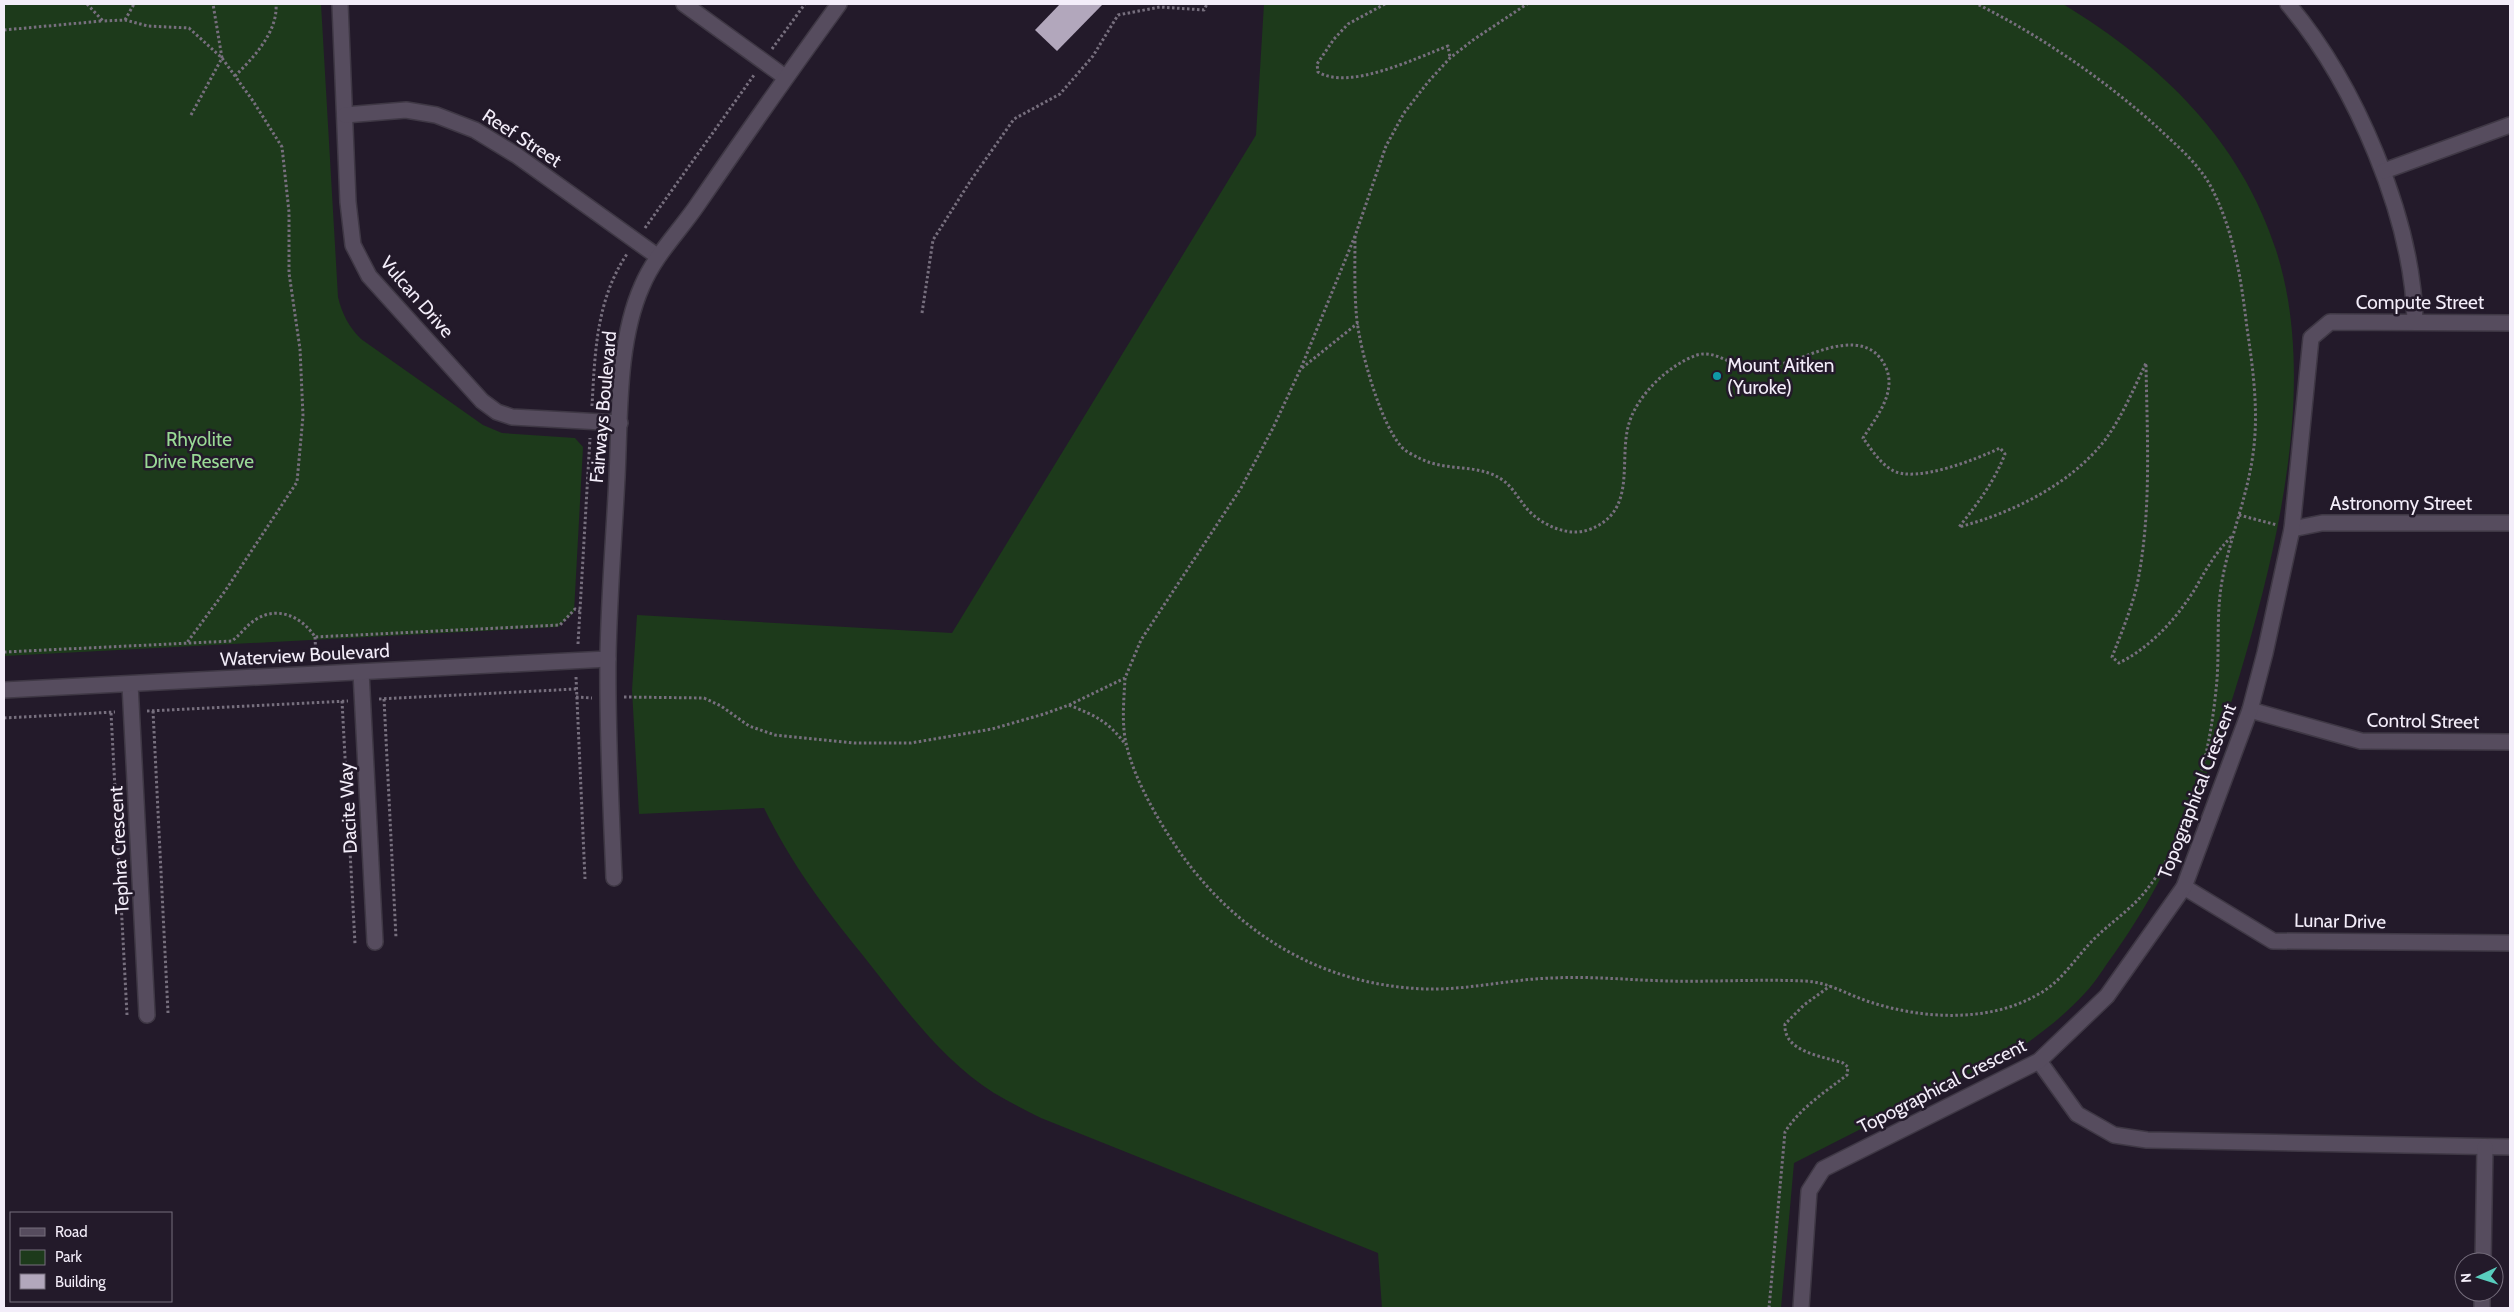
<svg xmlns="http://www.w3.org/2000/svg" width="2514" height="1312" font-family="Cabin,sans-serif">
<rect width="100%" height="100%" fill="#231a2a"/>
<g fill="#1d3a1b">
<path d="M 4,4 L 321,4 L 338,297 C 342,314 349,327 361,339 L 483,425 L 502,433 L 575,438 L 583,447 L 574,612 L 558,627 L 4,656 Z"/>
<path d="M 1264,4 L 2063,4 C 2161,64 2240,139 2276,250 C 2318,380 2278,547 2240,674 C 2209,775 2176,867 2114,954 C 2104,967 2096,982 2085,993 C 2066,1014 2043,1032 2020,1048 L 1794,1163 L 1781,1308 L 1382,1308 L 1378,1253 L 1041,1118 C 1025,1110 1009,1102 994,1093 C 939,1058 901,1003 861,953 C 823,906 791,863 764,808 L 639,814 L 632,690 L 637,615 L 952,633 L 1256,135 Z"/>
</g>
<path fill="#b2a7bc" d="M 1060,4 L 1103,4 L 1057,51 L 1035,30 Z"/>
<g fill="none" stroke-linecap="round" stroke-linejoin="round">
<defs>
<g id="minor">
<path d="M 340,4 L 348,202 L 353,245 L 369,276 L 482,401 L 497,412 L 512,417 L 620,423"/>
<path d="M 684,4 L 785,77"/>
<path d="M 2288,4 C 2355,83 2413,218 2415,322"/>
<path d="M 345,115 L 406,110 L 436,115 L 475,130 L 516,155 L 657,256"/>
<path d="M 2384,171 L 2510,125"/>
<path d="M 2292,529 L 2322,523 L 2510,523"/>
<path d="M 361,672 L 375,942"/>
<path d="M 130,684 L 147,1015"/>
<path d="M 4,690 L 608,659"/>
<path d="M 2250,710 L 2361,741 L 2510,742"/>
<path d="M 614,878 C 611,805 607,730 608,657 C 609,597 614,537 617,477 C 620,417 617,342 642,286 C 655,255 679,232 698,204 C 744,137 791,70 839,4"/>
<path d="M 2184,887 L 2273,941 L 2510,943"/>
<path d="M 2039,1061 L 2077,1114 L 2114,1135 L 2147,1140 L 2510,1147"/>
<path d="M 2483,1262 L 2485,1147"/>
<path d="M 1801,1308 L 1809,1191 L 1823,1169 L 2039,1061 L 2107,996 L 2184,887 L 2250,710 L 2265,653 L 2292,529 L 2311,338 L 2330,322 L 2510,323"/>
<path d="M 2482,1308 L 2482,1292"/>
</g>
</defs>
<use href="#minor" stroke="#3f3845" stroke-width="18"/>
<g stroke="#776f7e" stroke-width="3" stroke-dasharray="2.5 2.5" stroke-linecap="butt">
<path d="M 87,4 L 103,21 L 125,20 L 148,26 L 189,28 L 222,58 L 253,101 L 282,147 L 289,212 L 289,273 L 300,349 L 303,416 L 297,482 L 225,591 L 186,644"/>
<path d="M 1385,4 L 1348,24 L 1334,39 L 1317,64 L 1318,72 C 1349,91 1416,58 1448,46 L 1450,58"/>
<path d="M 125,20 L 134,4"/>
<path d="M 4,30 L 102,21"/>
<path d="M 772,49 L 805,4"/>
<path d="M 235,76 C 253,58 278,32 276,4"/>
<path d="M 191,115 L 222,58 L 213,4"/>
<path d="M 645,228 L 754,75"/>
<path d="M 1355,236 C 1355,264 1354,293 1357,321 C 1361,353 1380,421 1400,445 C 1404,451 1413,455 1419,458 C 1448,473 1478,462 1504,481 C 1514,489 1520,501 1528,510 C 1542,525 1568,537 1588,530 C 1637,513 1619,464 1628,427 C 1635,397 1668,365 1697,355 C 1718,349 1734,370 1756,368 C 1770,367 1784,364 1797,359 C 1822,350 1864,331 1883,362 C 1900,389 1877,416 1863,438 C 1871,449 1880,463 1892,470 C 1915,484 1977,459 2000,448 L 2005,454 C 1994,482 1978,503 1959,527 C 2012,513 2070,485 2105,440 C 2122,417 2134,388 2146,363 C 2147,436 2152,513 2137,585 C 2131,610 2121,634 2112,657 L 2119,663 C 2151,647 2176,619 2195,589 C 2206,569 2216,552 2232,536"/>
<path d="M 922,313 L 933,240 L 971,180 L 1014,119 L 1060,94 L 1093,56 L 1118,15 L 1160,7 L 1204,10 L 1207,4"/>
<path d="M 1302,368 L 1358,323"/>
<path d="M 592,406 C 595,353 596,300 627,254"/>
<path d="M 2239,515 L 2277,525"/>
<path d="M 315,637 L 316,659"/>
<path d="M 578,644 L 590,438"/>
<path d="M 4,652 L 232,641 C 240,635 247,625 255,620 C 278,605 302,617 315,637 L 560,625 L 575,609 L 580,611"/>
<path d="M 576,677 L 585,879"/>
<path d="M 1125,678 C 1124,700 1121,725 1127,747 C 1135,782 1163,829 1184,858 C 1244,939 1327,986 1427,989 C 1469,990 1511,979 1553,978 C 1591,976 1629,980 1668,981 C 1713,982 1759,979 1805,981 C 1828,982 1848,995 1870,1002 C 1922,1019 1988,1023 2037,995 C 2062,982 2075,958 2094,939 C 2110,923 2129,911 2144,893 C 2189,838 2209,760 2216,690 C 2220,656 2216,621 2221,587 C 2228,542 2247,499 2253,454 C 2259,412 2253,369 2247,328 C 2241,278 2234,230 2210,185 C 2197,162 2175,144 2156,126 C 2102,78 2041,36 1977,4"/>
<path d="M 576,697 L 592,698"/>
<path d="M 624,697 L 704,698 L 721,706 L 749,726 L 775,735 L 854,743 L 911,743 L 992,729 L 1044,714 L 1069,705 L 1125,678 L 1141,640 L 1241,488 L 1273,428 L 1301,368 L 1355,236 L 1386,146 L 1404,113 L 1428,82 L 1450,58 L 1473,40 L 1527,4"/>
<path d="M 379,699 L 576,689"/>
<path d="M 384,699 L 396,938"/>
<path d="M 342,701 L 355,944"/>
<path d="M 1069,705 C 1096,716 1108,721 1126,745"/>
<path d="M 147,711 L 348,701"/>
<path d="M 153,711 L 168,1013"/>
<path d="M 111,713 L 127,1015"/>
<path d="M 4,718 L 115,712"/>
<path d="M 1769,1308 L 1785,1132 C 1800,1108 1825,1092 1847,1075 L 1848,1067 L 1843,1063 C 1822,1056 1783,1052 1785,1024 L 1804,1005 L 1830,986"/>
</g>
<use href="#minor" stroke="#564c5e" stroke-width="15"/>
</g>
<circle fill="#0f9aa8" stroke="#231a2a" stroke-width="2" cx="1717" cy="376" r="5"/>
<g text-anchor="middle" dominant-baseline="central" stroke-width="5" stroke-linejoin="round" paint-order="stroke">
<g font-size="19" fill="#f3edf9" stroke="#231a2a">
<text transform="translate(522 138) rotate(33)">Reef Street</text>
<text transform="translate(417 297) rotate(49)">Vulcan Drive</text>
<text x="2420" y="302">Compute Street</text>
<text transform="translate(603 407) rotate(-85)">Fairways Boulevard</text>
<text x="2401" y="503">Astronomy Street</text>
<text transform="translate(305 655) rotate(-3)">Waterview Boulevard</text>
<text transform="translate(2423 721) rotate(1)">Control Street</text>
<text transform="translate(2197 791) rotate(-69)">Topographical Crescent</text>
<text transform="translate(348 808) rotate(-93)">Dacite Way</text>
<text transform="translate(119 850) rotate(-93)">Tephra Crescent</text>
<text transform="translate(2340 921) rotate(1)">Lunar Drive</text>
<text transform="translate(1942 1086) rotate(-27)">Topographical Crescent</text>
</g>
<g font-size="19" fill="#f3edf9" stroke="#231a2a" text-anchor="start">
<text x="1727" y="365">Mount Aitken<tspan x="1727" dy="22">(Yuroke)</tspan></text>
</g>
<g font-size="19" fill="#99d995" stroke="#231a2a">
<text x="199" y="439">Rhyolite<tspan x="199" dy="22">Drive Reserve</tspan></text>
</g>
</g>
<rect width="2514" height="1312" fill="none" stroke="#f3edf9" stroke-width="10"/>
<rect x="10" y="1212" width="162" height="90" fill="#231a2a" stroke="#766e7d"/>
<rect x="20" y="1228" width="25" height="8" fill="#564c5e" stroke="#766e7d"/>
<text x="55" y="1237" font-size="15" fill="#f3edf9">Road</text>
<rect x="20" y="1250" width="25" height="15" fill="#1d3a1b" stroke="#766e7d"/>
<text x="55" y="1262" font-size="15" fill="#f3edf9">Park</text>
<rect x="20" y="1274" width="25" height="15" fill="#b2a7bc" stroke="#766e7d"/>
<text x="55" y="1287" font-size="15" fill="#f3edf9">Building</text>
<g transform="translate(2479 1277) rotate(266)"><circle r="24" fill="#231a2a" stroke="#766e7d"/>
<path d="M0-4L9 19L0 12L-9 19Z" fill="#59cebe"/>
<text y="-8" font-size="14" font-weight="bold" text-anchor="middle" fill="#f3edf9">N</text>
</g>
</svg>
